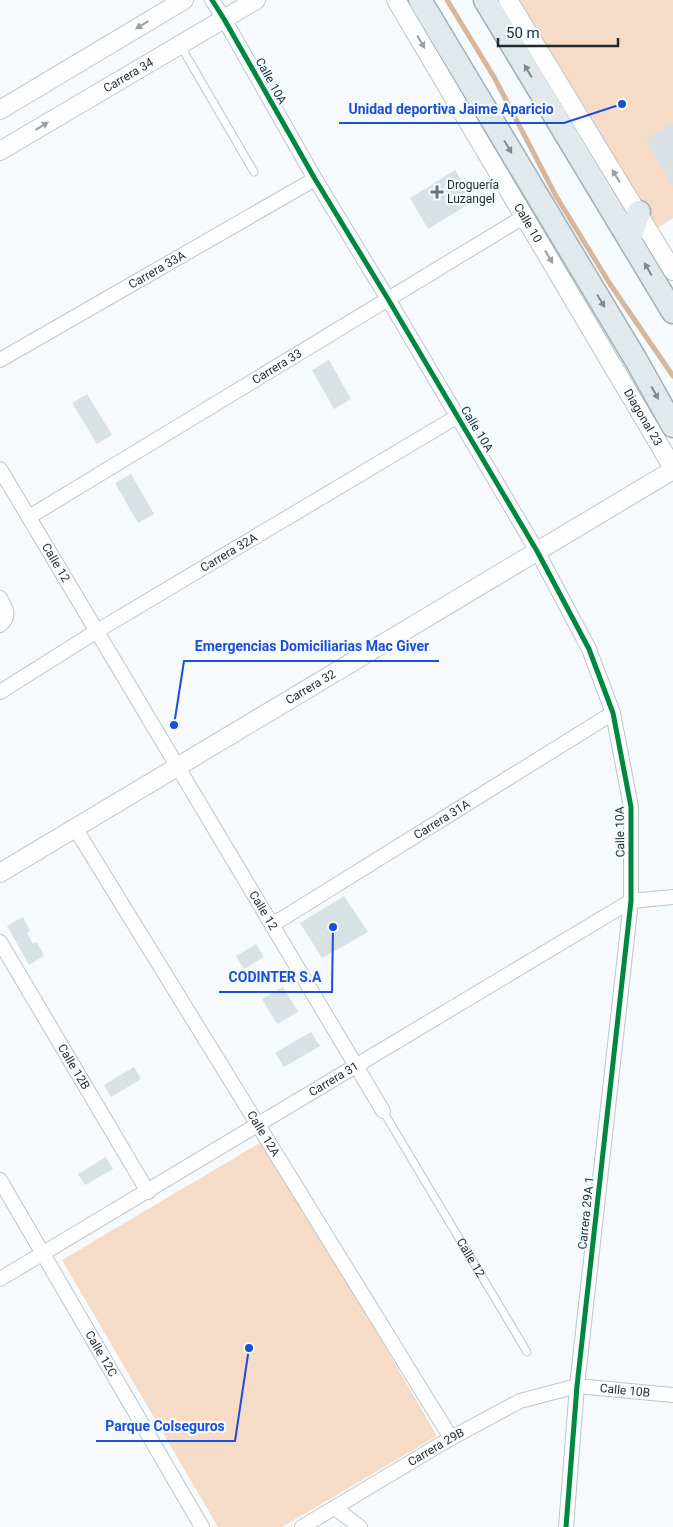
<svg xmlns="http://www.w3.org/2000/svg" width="673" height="1527" font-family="Roboto,sans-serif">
<rect width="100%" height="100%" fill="#f6fafc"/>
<g fill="#f6dbc6">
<path d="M 508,0 L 673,0 L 673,218 L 650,233 Z"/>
<path d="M 265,1140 L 437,1436 L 282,1527 L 218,1527 L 62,1260 Z"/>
</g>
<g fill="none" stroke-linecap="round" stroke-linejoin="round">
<path stroke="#d9b59b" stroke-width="5" d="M 447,0 L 494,77 L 556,196 L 610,284 L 673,376"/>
</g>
<g fill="#d8e1e4">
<path d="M 673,123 L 673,186 L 645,140 Z"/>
<path d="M 455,170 L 474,201 L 428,229 L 410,198 Z"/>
<path d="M 329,360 L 351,399 L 334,409 L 312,370 Z"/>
<path d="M 87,394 L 112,435 L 97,444 L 72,403 Z"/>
<path d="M 131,474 L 154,514 L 138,523 L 115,483 Z"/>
<path d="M 344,896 L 368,932 L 322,958 L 300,923 Z"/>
<path d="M 23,917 L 30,931 L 27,933 L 33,944 L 37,942 L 44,956 L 29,965 L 7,926 Z"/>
<path d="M 256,944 L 264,957 L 244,969 L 236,956 Z"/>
<path d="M 283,987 L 298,1012 L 277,1024 L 262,999 Z"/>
<path d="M 311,1032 L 320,1046 L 284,1067 L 275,1053 Z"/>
<path d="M 134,1067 L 141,1079 L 111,1097 L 104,1085 Z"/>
<path d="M 106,1157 L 113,1169 L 85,1185 L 78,1174 Z"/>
</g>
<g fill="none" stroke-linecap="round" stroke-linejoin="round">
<defs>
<g id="service">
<path d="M 180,45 L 254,172"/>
<path id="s1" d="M 383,1111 L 527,1352"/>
</g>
<g id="minor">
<path d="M 212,0 L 224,19 L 315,179 L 388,299 L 537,551 L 589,649 L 613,713 L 631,807 L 631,901 L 577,1386 L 566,1527"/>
<path id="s2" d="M 0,360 L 315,179"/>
<path id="s3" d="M 0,469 L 383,1111"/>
<path id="s4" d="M 29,517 L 525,216"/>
<path d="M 0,598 C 6,609 11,616 0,625"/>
<path id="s5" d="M 0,692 L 97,631 L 458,416"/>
<path id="s6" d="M 75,828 L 451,1438"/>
<path id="s7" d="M 272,925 L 613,713"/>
<path id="s8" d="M 0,942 L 148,1192"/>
<path id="s9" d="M 0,1180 L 202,1527"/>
<path id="s10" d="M 0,1279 L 631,901 L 673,897"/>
<path d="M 335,1508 L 360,1527"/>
<path id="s11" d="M 302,1527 L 451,1438 L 520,1401 L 577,1386 L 673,1395"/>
</g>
<g id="tertiary">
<path id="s12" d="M 396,0 L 673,468"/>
<path d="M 508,0 L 673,271"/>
<path d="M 0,110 L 184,0"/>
<path id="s13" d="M 0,151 L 256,0"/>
<path id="s14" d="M 0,873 L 673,470"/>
</g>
<g id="primary">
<path d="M 420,0 L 636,360 L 673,426"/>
<path d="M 485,0 L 673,312"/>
<path d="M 630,238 L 639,212"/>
</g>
</defs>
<use href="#service" stroke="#bdc6c9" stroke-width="9"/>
<use href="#minor" stroke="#bdc6c9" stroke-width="16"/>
<use href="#tertiary" stroke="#bdc6c9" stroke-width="20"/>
<use href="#primary" stroke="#9fafb4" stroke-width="25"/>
<use href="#service" stroke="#fefeff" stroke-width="7"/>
<use href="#minor" stroke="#fefeff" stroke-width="14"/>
<use href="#tertiary" stroke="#fefeff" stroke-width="18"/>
<use href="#primary" stroke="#e1e9ec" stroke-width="22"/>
<defs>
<path id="cycleway" d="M 212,0 L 224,19 L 315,179 L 388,299 L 537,551 L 589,649 L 613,713 L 631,807 L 631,901 L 577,1386 L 566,1527"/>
</defs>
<use href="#cycleway" stroke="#f4fbfe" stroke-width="8"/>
<use href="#cycleway" stroke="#00873e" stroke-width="5"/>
</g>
<defs><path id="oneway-solid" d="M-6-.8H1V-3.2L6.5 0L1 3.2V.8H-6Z" transform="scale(1.25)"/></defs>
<g fill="#999fa2">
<use href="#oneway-solid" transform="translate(142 25) rotate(149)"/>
<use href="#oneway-solid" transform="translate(421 42) rotate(59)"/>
<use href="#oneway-solid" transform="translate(42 126) rotate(-31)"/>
<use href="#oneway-solid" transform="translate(616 176) rotate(-121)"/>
<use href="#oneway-solid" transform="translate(549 257) rotate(59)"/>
</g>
<g fill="#7f8a8e">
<use href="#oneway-solid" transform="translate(528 71) rotate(-121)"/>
<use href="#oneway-solid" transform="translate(508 147) rotate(59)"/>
<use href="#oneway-solid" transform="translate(648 269) rotate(-120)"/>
<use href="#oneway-solid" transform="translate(601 301) rotate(59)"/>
<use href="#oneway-solid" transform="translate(655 393) rotate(61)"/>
</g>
<path fill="#697377" stroke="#f4fbfe" stroke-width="2" d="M434.5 184.5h5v5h5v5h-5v5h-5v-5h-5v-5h5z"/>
<g text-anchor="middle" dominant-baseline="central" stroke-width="4.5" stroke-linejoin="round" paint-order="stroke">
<g font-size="12" fill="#1d2b30" stroke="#f4fbfe">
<text stroke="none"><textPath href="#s13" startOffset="149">Carrera 34</textPath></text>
<text transform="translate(271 81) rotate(61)">Calle 10A</text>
<text stroke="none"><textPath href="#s12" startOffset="259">Calle 10</textPath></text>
<text stroke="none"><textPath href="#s2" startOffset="181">Carrera 33A</textPath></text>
<text stroke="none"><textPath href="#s4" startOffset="290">Carrera 33</textPath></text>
<text stroke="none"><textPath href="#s12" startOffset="485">Diagonal 23</textPath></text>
<text transform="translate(477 429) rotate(59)">Calle 10A</text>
<text stroke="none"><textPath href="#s5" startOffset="268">Carrera 32A</textPath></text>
<text stroke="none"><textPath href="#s3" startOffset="109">Calle 12</textPath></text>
<text stroke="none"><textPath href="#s14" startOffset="362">Carrera 32</textPath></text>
<text stroke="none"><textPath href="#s7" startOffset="200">Carrera 31A</textPath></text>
<text transform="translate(620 832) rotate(-91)">Calle 10A</text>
<text stroke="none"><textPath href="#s3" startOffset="514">Calle 12</textPath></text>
<text stroke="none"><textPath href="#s8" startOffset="145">Calle 12B</textPath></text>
<text stroke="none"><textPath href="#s10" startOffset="389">Carrera 31</textPath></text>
<text stroke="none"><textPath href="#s6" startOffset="359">Calle 12A</textPath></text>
<text transform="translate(586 1213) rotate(-84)">Carrera 29A 1</text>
<text stroke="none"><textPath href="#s1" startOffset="171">Calle 12</textPath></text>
<text stroke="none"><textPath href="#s9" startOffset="201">Calle 12C</textPath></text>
<text stroke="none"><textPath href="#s11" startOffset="359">Calle 10B</textPath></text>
<text stroke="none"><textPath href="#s11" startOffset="156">Carrera 29B</textPath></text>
</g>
<g font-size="12" fill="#1d2b30" stroke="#f4fbfe" text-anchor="start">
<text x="447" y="185">Droguería<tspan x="447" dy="14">Luzangel</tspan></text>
</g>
</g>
<path fill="none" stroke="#1d4ed8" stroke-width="2" d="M622 104L564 123H339M174 725L184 661H439M333 927L332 992H219M249 1348L235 1441H96"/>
<g fill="#1d4ed8" stroke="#f4fbfe" stroke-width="2">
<circle cx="622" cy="104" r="5"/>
<circle cx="174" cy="725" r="5"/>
<circle cx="333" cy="927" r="5"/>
<circle cx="249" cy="1348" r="5"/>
</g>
<g font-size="14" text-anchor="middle" font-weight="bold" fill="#1d4ed8" stroke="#f4fbfe" stroke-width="4.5" stroke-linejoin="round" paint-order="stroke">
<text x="451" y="114">Unidad deportiva Jaime Aparicio</text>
<text x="312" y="651">Emergencias Domiciliarias Mac Giver</text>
<text x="275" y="982">CODINTER S.A</text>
<text x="165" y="1431">Parque Colseguros</text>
</g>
<path d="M498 38v8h120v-8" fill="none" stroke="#1d2b30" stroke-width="2.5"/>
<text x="506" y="38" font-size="15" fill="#1d2b30" stroke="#f4fbfe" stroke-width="4" paint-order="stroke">50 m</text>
</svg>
